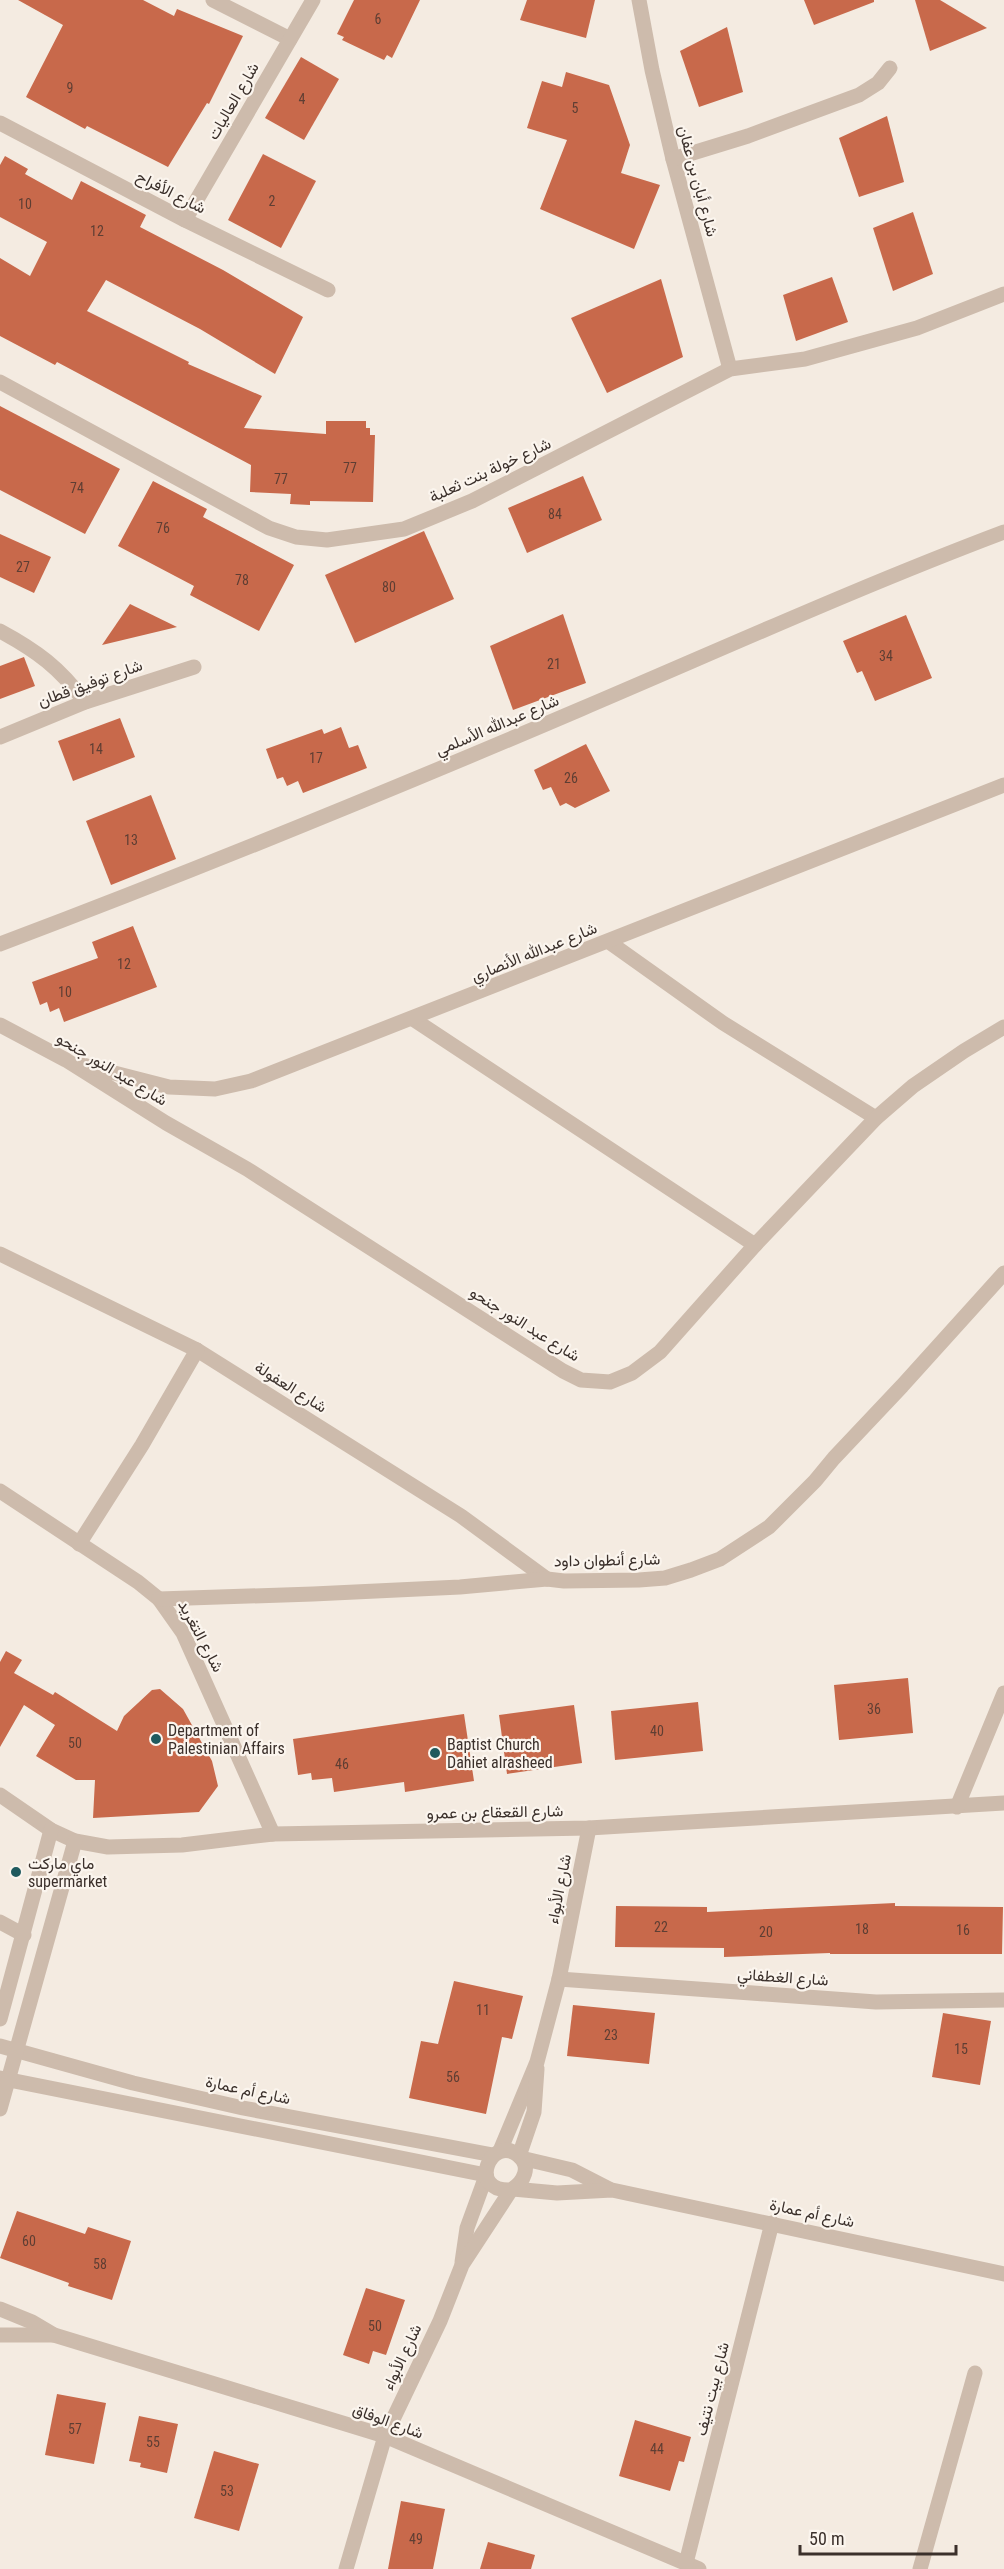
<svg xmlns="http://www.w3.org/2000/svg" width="1004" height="2569" font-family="'Roboto Condensed',Vazirmatn,sans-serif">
<rect width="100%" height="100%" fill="#f4ebe1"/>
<g fill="#c8694b">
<path d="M 18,0 L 143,0 L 174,16 L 177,9 L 243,36 L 209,104 L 207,103 L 168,167 L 87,126 L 85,129 L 26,97 L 63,25 Z"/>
<path d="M 354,0 L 420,0 L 392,58 L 387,55 L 384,60 L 342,40 L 344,37 L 337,34 Z"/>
<path d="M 527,0 L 595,0 L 586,38 L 520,20 Z"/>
<path d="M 804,0 L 874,0 L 874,2 L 814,25 Z"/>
<path d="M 915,0 L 940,0 L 987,28 L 930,51 Z"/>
<path d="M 727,27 L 743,92 L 699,107 L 680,51 Z"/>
<path d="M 301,57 L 339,79 L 304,140 L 265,118 Z"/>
<path d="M 566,72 L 609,85 L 630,145 L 621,173 L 660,185 L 634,249 L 540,209 L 567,140 L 527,128 L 542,81 L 562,87 Z"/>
<path d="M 887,116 L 904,182 L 859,197 L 839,138 Z"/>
<path d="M 263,154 L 316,181 L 281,248 L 228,220 Z"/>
<path d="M 5,156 L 28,169 L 25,174 L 72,200 L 81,181 L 146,215 L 140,227 L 223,270 L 303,317 L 275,374 L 200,329 L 106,280 L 87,311 L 189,362 L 188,364 L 262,396 L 244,428 L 326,434 L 326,421 L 366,421 L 366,428 L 370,428 L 370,435 L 375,435 L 373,502 L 310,501 L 310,505 L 290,504 L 291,494 L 250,492 L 251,465 L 57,362 L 55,365 L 0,336 L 0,258 L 30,276 L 47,242 L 0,217 L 0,165 Z"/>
<path d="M 913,212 L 933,274 L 893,291 L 873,228 Z"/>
<path d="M 832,277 L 848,322 L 796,341 L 783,295 Z"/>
<path d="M 661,279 L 683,357 L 607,393 L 571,318 Z"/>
<path d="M 0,406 L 120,469 L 85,534 L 0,490 Z"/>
<path d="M 583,476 L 602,520 L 527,553 L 508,508 Z"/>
<path d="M 153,481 L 207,509 L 203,517 L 294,565 L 259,631 L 190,595 L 194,586 L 118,546 Z"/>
<path d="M 424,531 L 454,599 L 355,643 L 325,575 Z"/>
<path d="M 0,534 L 51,557 L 34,593 L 0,577 Z"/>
<path d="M 130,604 L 177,627 L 102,645 Z"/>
<path d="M 563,614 L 586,683 L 513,710 L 490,646 Z"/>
<path d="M 906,615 L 932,678 L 875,701 L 862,671 L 857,673 L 843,641 Z"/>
<path d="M 24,657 L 35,686 L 0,699 L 0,666 Z"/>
<path d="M 120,718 L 135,757 L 73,781 L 58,741 Z"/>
<path d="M 341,727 L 349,748 L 358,745 L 367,768 L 303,793 L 298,781 L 287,786 L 283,777 L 277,779 L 266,749 L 322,729 L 324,734 Z"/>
<path d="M 586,744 L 610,791 L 575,808 L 566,803 L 560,806 L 551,787 L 543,790 L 534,770 Z"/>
<path d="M 151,795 L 176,859 L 111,885 L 86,821 Z"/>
<path d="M 133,926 L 157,987 L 64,1022 L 59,1008 L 50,1012 L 47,1002 L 40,1005 L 32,982 L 98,958 L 92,942 Z"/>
<path d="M 6,1651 L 22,1660 L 14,1673 L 53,1695 L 55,1692 L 117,1731 L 124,1716 L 152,1690 L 160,1689 L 183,1709 L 212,1761 L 218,1786 L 199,1812 L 93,1818 L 95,1780 L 76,1780 L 36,1756 L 55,1725 L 24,1705 L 0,1747 L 0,1662 Z"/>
<path d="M 908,1678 L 913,1733 L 839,1740 L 834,1685 Z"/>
<path d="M 698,1702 L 703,1751 L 615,1760 L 611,1711 Z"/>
<path d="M 574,1705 L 582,1763 L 507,1774 L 499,1715 Z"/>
<path d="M 464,1714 L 474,1781 L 405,1792 L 404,1782 L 334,1792 L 332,1778 L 312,1780 L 311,1773 L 298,1775 L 293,1739 Z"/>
<path d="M 895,1903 L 895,1906 L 1003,1907 L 1002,1954 L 830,1954 L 830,1953 L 724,1957 L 724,1948 L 615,1947 L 616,1906 L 707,1907 L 707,1912 Z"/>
<path d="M 454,1981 L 523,1996 L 512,2039 L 502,2037 L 486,2114 L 409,2098 L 421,2041 L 438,2044 Z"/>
<path d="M 573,2005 L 655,2013 L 649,2064 L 567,2056 Z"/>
<path d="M 943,2013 L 991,2021 L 980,2085 L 932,2077 Z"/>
<path d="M 17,2211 L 85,2234 L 88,2227 L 131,2241 L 112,2300 L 68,2286 L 69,2283 L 0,2258 Z"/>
<path d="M 366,2288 L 405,2300 L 386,2355 L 373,2351 L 369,2364 L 343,2355 Z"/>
<path d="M 57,2394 L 106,2403 L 94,2464 L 45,2455 Z"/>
<path d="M 139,2416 L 178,2424 L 167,2473 L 140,2467 L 141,2463 L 129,2461 Z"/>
<path d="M 635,2420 L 691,2437 L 684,2462 L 679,2461 L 670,2491 L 619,2476 Z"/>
<path d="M 214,2451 L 259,2464 L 239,2531 L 194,2518 Z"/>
<path d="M 401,2501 L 445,2509 L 433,2569 L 388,2569 Z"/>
<path d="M 488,2542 L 535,2555 L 531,2569 L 480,2569 Z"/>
</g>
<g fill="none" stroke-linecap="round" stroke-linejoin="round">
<g stroke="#cdbbac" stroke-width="15">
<path d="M 213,0 L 290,39"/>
<path d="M 639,0 L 652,70 L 673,159 L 730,369"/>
<path d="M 0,123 L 185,220 L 328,290"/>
<path d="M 673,159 L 748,136 L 859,95 L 878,83 L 890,68"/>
<path d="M 185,220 L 313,0"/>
<path d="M 0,382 L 269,528 L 296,537 L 327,540 L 404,529 L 472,501 L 730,369 L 805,359 L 917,328 L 1004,294"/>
<path d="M 0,631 C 37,651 60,668 85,702"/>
<path d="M 0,737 L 85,702 L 194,667"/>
<path d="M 609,942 L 723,1023 L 876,1118"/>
<path d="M 0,944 C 196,870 389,791 581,709 C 722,649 861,586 1004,532"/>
<path d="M 413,1019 L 755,1245"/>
<path d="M 0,1025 L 66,1060 L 166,1123 L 247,1169 L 563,1371 L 581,1380 L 610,1382 L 632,1373 L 660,1352 L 755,1245 L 876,1118 L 913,1086 L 964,1051 L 1004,1027"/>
<path d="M 83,1065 L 169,1087 L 215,1089 L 251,1081 L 1004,785"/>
<path d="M 0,1254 L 197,1350 L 461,1516 L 547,1579"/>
<path d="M 0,1491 L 138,1582 L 159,1599 L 183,1633 L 273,1834"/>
<path d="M 79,1544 L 142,1445 L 197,1350"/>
<path d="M 159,1599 L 313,1594 L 460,1587 L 547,1579 L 564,1581 L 639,1580 L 665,1578 L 691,1570 L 720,1559 L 769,1527 L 815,1481 L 834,1458 L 902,1386 L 1004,1273"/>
<path d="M 0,1795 L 51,1830 L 75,1841 L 108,1847 L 182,1845 L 273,1834 L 589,1828 L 1004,1803"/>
<path d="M 957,1807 L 1004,1693"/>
<path d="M 0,1922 L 24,1935"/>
<path d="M 559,1979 L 876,2002 L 1004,2000"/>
<path d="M 0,2019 L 51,1830"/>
<path d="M 0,2046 L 133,2083 L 243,2108 L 493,2155"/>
<path d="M 0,2078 L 486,2175"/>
<path d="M 0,2109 L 75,1841"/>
<path d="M 500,2151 L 537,2062 L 559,1979 L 589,1828"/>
<path d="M 519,2156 L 534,2112 L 537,2069"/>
<path d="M 521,2158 L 572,2170 L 609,2189"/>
<path d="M 513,2189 L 557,2193 L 612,2190 L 1004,2274"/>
<path d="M 462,2262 L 467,2228 L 486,2176"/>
<path d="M 0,2309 L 32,2322 L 54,2335 L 385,2436 L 699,2569"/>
<path d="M 0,2335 L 54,2335"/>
<path d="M 686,2563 L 772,2223"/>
<path d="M 346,2569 L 385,2436 L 440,2321 L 462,2265 L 511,2190 C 524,2182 532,2166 518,2155 C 491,2134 466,2192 511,2190"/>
<path d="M 920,2569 L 975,2373"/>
</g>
</g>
<g fill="#1f5a5e" stroke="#fbf5ee" stroke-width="2">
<circle cx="156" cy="1739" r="6"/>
<circle cx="435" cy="1753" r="6"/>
<circle cx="16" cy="1872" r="6"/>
</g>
<g text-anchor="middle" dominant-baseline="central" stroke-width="4.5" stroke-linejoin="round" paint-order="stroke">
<g font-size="14" fill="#5e3e33">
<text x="378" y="19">6</text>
<text x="70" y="88">9</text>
<text x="302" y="99">4</text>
<text x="575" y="108">5</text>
<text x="272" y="201">2</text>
<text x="25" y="204">10</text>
<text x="97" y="231">12</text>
<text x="350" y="468">77</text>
<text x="281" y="479">77</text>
<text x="77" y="488">74</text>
<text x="555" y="514">84</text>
<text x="163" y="528">76</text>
<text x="23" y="567">27</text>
<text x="242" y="580">78</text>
<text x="389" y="587">80</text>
<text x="886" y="656">34</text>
<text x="554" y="664">21</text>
<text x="96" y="749">14</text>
<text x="316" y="758">17</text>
<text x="571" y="778">26</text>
<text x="131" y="840">13</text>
<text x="124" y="964">12</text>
<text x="65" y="992">10</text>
<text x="874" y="1709">36</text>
<text x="657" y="1731">40</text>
<text x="75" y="1743">50</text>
<text x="342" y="1764">46</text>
<text x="661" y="1927">22</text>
<text x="862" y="1929">18</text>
<text x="963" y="1930">16</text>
<text x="766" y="1932">20</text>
<text x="483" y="2010">11</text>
<text x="611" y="2035">23</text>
<text x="961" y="2049">15</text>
<text x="453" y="2077">56</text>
<text x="29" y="2241">60</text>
<text x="100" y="2264">58</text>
<text x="375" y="2326">50</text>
<text x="75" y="2429">57</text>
<text x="153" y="2442">55</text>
<text x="657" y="2449">44</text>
<text x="227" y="2491">53</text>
<text x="416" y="2539">49</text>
</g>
<g font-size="16" fill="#3b302b" stroke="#fbf5ee">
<text transform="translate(233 101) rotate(-60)">شارع العاليات</text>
<text transform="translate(698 181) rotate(75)">شارع أبان بن عفان</text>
<text transform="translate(171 192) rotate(27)">شارع الأفراح</text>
<text transform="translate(490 470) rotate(-25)">شارع خولة بنت ثعلبة</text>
<text transform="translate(90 683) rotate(-20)">شارع توفيق قطان</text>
<text transform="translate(497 725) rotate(-23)">شارع عبدالله الأسلمي</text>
<text transform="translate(534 952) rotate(-22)">شارع عبدالله الأنصاري</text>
<text transform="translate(112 1069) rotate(31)">شارع عبد النور جنحو</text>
<text transform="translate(525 1324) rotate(32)">شارع عبد النور جنحو</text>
<text transform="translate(291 1387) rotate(32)">شارع العفولة</text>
<text transform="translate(607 1560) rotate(-1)">شارع أنطوان داود</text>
<text transform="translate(201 1636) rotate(62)">شارع التغريد</text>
<text transform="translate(495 1812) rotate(-1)">شارع القعقاع بن عمرو</text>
<text transform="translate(559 1889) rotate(-79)">شارع الأبواء</text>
<text transform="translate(783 1977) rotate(4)">شارع الغطفاني</text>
<text transform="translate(248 2090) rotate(12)">شارع أم عمارة</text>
<text transform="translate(812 2213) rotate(12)">شارع أم عمارة</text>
<text transform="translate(402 2357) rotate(-65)">شارع الأبواء</text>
<text transform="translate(712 2389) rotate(-76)">شارع بيت نتيف</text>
<text transform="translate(388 2421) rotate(20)">شارع الوفاق</text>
</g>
<g font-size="16" fill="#3b302b" stroke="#fbf5ee" text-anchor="start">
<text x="168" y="1730">Department of<tspan x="168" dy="18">Palestinian Affairs</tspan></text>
<text x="447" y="1744">Baptist Church<tspan x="447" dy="18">Dahiet alrasheed</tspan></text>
<text x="28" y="1863">ماي ماركت<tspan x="28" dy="18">supermarket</tspan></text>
</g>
</g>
<path d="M800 2545v9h156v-9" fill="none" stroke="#3b302b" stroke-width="3"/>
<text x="809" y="2545" font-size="18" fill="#3b302b" stroke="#fbf5ee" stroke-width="4.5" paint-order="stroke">50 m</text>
</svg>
